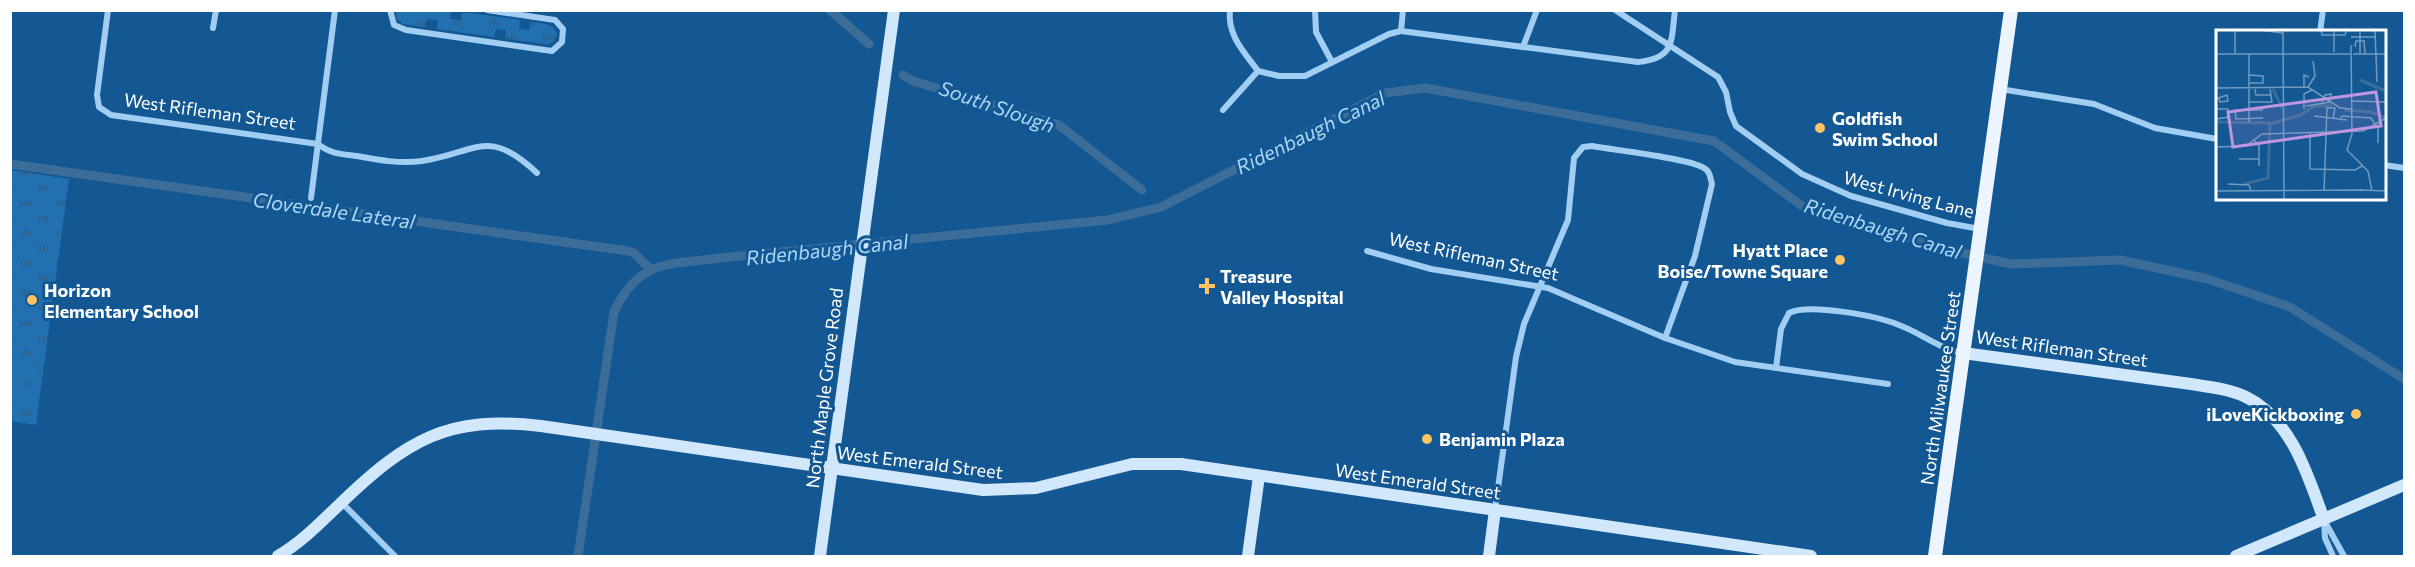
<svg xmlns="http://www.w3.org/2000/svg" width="2415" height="567" font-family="Commissioner,sans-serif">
<defs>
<pattern id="grass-tufts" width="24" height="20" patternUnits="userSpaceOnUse" patternTransform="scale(1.5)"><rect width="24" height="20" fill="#2270b0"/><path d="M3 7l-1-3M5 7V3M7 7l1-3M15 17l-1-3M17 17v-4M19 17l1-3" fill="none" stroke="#3b5a74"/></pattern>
</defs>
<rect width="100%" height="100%" fill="#135793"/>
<g fill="url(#grass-tufts)">
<path d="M 397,10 L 451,11 L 450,19 L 461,20 L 463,12 L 520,20 L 519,29 L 529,30 L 531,22 C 542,24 554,22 557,35 L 553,42 L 547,44 L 505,39 L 506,30 L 496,29 L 494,37 L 437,29 L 438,20 L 427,19 L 425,27 L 403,24 L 396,18 Z"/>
<path d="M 11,170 L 69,179 L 36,425 L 11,421 Z"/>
</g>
<path fill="#2270b0" d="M 11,357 L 26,359 L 20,406 L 11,405 Z"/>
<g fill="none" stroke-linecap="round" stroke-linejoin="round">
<g stroke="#3c6d98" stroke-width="9">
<path d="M 830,10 L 869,44"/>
<path d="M 903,75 L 913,81 L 1059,125 L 1142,190"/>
<path d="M 10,164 L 628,251 L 634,253 L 651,270"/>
<path d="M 578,556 L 614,312 C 639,259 668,265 720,258 L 1107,220 L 1161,207 L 1385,93 L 1425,88 L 1714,141 L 1802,206 L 1949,250 L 2011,264 L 2120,260 L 2208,279 L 2290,307 L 2404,379"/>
</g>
<g stroke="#a1cef2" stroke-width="6">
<path d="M 108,10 L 97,95 L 99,107 L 111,115 L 318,144 C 330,154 342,154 357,156 C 378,160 400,164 422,161 C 477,153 487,126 537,173"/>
<path d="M 390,10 L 394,25 L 406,30 L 552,51 L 562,42 L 563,29 L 555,20 L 487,10"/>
<path d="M 1230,10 C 1227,35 1244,52 1258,71"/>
<path d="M 1315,10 L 1316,32 L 1332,62"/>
<path d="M 1615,10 L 1718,77 L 1726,92 L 1730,112 L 1736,126 L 1802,174 L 1851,196 L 1947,223 L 1980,229"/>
<path d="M 213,28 L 216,10"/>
<path d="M 1401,31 L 1403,10"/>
<path d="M 2320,32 L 2323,10"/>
<path d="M 1523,47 L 1537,10"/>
<path d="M 1258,71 L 1279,76 L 1305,76 L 1389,34 L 1401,31 L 1638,62 C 1675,58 1671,42 1675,10"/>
<path d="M 2000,89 L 2094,104 L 2155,128 L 2217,139"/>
<path d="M 1223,110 L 1258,71"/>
<path d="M 2384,165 L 2404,168"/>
<path d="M 311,198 L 335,10"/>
<path d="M 1367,251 L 1431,269 L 1548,288 L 1665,338 L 1735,362 L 1888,384"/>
<path d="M 1776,368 L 1781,329 L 1789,313 C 1809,303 1878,316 1899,325 C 1921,333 1939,349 1963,353"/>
<path d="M 342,503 L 395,556"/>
<path d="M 1495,510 L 1516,357 L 1524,324 L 1568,220 L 1574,158 L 1583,147 L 1592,146 C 1613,150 1689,158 1704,168 C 1710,171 1710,177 1712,184 L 1695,256 L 1665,338"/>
<path d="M 2324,520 L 2344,556"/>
<path d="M 2324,520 L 2325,538 L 2333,556"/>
</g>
<g stroke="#d0e7fc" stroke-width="12">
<path d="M 1963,353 L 2191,384 C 2210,387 2229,389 2246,397 C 2291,419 2308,475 2324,520"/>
<path d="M 278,556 C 302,542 321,522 341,503 C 407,440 447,415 541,426 L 983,490 L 1036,488 L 1132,464 L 1181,464 L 1811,556"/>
<path d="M 820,556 L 894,10"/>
<path d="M 1248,556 L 1259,476"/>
<path d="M 1489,556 L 1495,510"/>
<path d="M 2236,556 L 2404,485"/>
</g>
<path stroke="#ecf5ff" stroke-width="14" d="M 1935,556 L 2011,10"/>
</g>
<g fill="#ffc362" stroke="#135793" stroke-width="2">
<circle cx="1820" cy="128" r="6"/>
<circle cx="1840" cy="260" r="6"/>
<path d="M1204 277h6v6h6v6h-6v6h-6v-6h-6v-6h6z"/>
<circle cx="32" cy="300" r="6"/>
<circle cx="2356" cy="414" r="6"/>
<circle cx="1427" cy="439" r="6"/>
</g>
<g text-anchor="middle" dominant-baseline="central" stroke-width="6" stroke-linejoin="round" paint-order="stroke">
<g font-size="18" fill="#fff" stroke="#135793">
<text transform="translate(210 111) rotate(8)">West Rifleman Street</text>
<text transform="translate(1909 194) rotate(15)">West Irving Lane</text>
<text transform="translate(1474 256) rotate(12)">West Rifleman Street</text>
<text transform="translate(2062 348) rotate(8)">West Rifleman Street</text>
<text transform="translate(824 388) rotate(-83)">North Maple Grove Road</text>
<text transform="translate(1940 388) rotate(-82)">North Milwaukee Street</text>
<text transform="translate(920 462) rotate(7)">West Emerald Street</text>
<text transform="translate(1418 481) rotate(8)">West Emerald Street</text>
</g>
<g font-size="18" font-weight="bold" fill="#fff" stroke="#135793" text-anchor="start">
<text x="1832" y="118">Goldfish<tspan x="1832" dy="21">Swim School</tspan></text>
<text x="1828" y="250" text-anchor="end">Hyatt Place<tspan x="1828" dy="21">Boise/Towne Square</tspan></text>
<text x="1220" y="276">Treasure<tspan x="1220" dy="21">Valley Hospital</tspan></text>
<text x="44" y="290">Horizon<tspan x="44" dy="21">Elementary School</tspan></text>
<text x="2344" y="414" text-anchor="end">iLoveKickboxing</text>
<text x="1439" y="439">Benjamin Plaza</text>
</g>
<g font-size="20" font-style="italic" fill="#add7f9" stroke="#135793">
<text transform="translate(997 106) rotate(19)">South Slough</text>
<text transform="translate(1310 132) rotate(-26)">Ridenbaugh Canal</text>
<text transform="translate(334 210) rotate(8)">Cloverdale Lateral</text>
<text transform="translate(1883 228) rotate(17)">Ridenbaugh Canal</text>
<text transform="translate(827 249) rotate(-6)">Ridenbaugh Canal</text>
</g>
</g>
<g transform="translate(2216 30)">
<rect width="170" height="170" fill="#135793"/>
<path fill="none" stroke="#3c6d98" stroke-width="3" d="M 144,50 L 170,61M 57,59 L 66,78M 128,80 L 155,82 L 168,87M 0,92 L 55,93M 28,154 L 52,148 L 54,94 L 85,85 L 98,76 L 116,76"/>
<path fill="none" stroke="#719abe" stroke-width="1.5" d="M 19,0 L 19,24M 43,0 L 67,3M 67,0 L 68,169M 105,0 L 106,5 L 129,5 L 131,0M 159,0 L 161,52M 135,7 L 159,7M 135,15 L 136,104 L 131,120 L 152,141 L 156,161M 139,17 L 140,11 L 148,11 L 149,24M 118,22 L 118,0M 144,23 L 144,0M 0,24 L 134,24M 33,24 L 33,92M 137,24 L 170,24M 33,45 L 47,46 L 47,53 L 33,53M 92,57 L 99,46 L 97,31M 0,58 L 92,57 L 124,78 L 136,79M 88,58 L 88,45 L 93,47M 39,59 L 40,65 L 55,65M 0,69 L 11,65 L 12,71 L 4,72 L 3,69M 136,71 L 170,72M 33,72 L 56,72 L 54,59M 90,76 L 114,72 L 115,64 L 109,65 L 106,72M 0,79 L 12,79 L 13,87 L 0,89M 88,79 L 88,64 L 96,60M 98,86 L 131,90M 47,88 L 20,89 L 19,80 L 47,80M 124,90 L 126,86 L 155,88 L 162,98 L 162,113M 94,102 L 94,139 L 139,140 L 146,136M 38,110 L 43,116 L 43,136M 0,117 L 30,116 L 46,104 L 147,101 L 170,88M 23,129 L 43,129M 12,154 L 33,155 L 35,161M 144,160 L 170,161M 0,161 L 146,160M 108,161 L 111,78 L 119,78 L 117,89"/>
<path fill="#bd96df" fill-opacity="0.15" stroke="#bd96df" stroke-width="3" d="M 160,62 L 165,96 L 17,117 L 12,82 Z"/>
<rect width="170" height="170" fill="none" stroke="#fff" stroke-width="3"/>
</g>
<rect width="2415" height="567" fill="none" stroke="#ffffff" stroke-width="24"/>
</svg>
